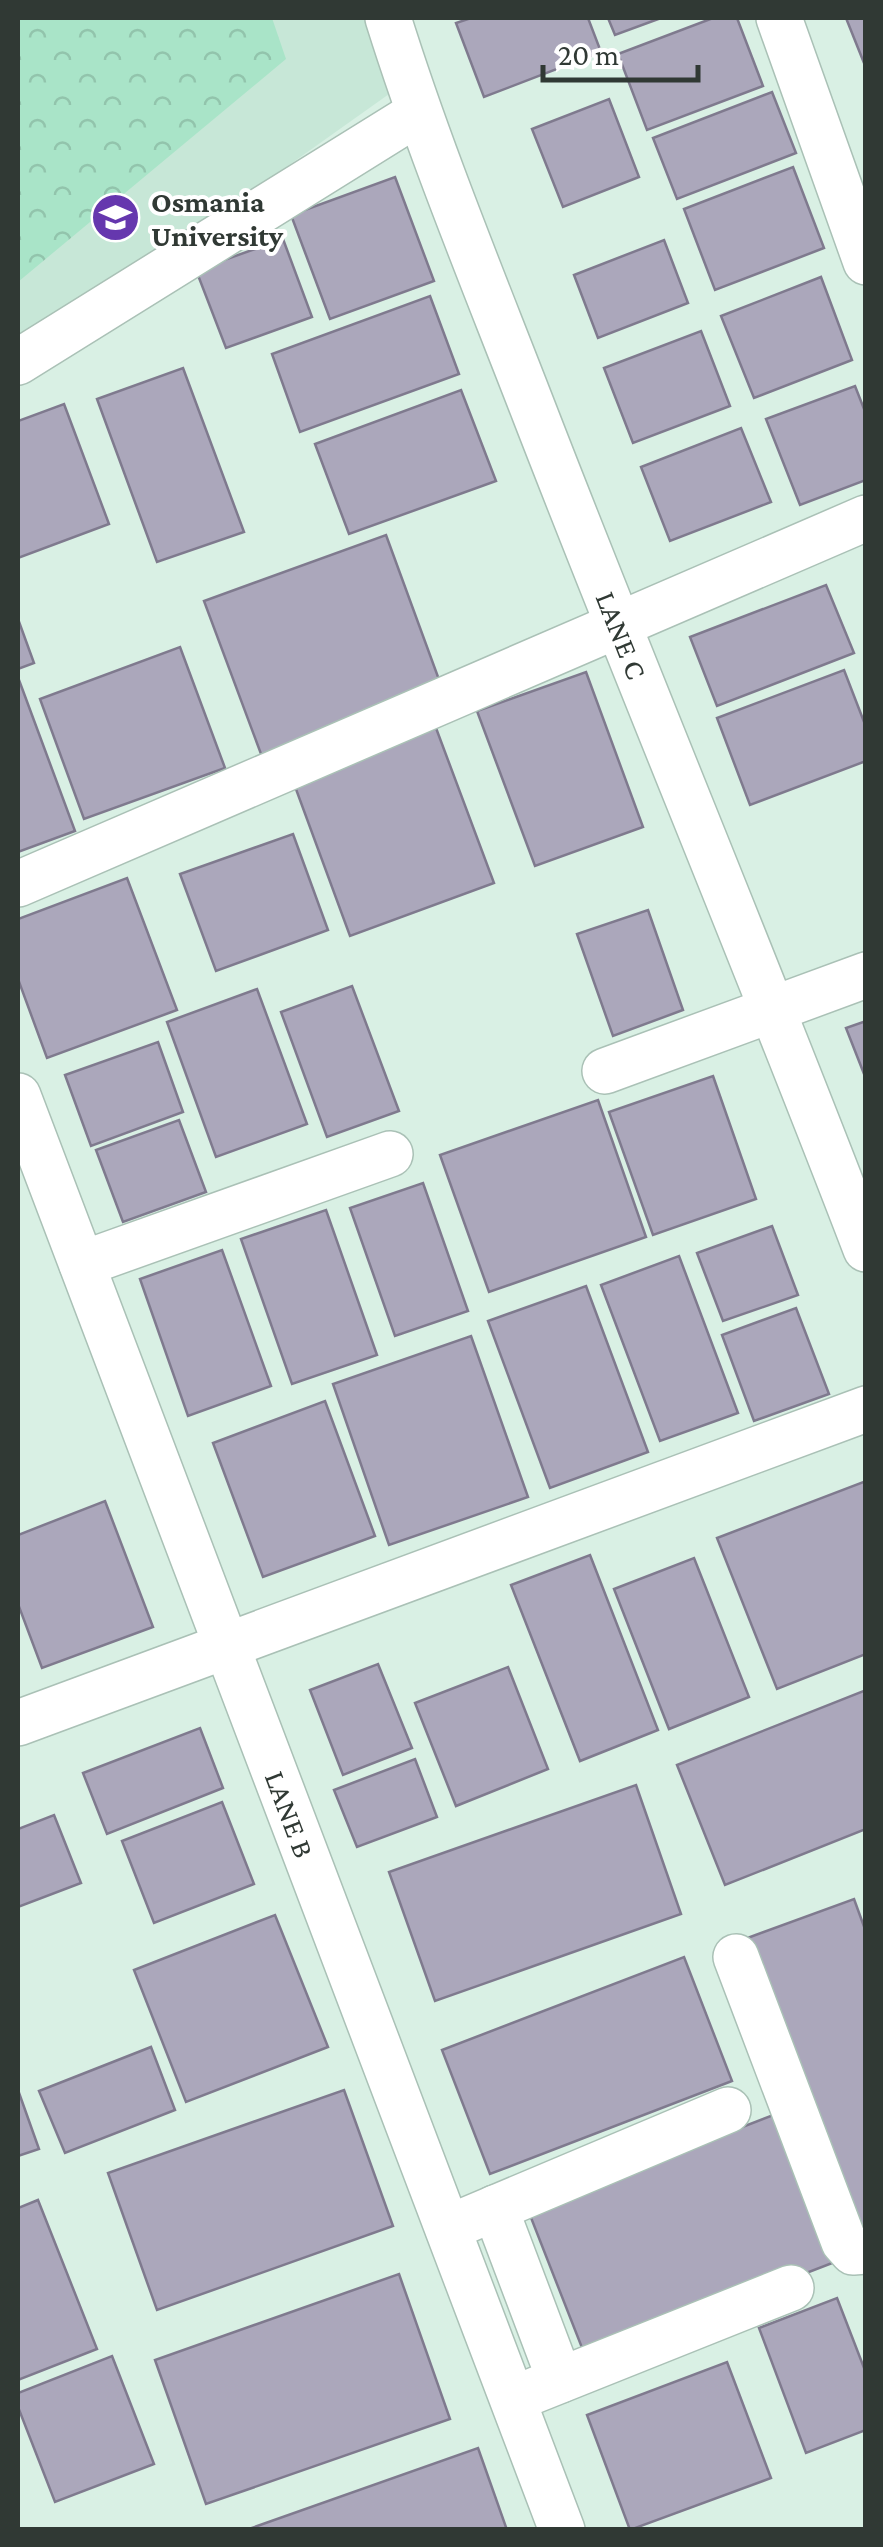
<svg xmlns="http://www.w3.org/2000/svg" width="883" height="2547" font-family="'Crimson Pro',serif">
<defs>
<pattern id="forest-crowns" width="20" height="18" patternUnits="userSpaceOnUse" patternTransform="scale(2.5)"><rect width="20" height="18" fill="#a9e4c8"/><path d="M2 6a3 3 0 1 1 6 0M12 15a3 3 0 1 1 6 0" fill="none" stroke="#92c4ac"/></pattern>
</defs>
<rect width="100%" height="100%" fill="#d9f0e4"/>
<path fill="#c7e7d7" d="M 18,18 L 389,18 L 413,77 L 18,358 Z"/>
<path fill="url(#forest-crowns)" d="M 18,18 L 272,18 L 286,59 L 18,282 Z"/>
<g fill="#aba7bb" stroke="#7f7a8e" stroke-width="2.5">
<path d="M 471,18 L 588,18 L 601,52 L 484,97 L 456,23 Z"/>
<path d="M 608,18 L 661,18 L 615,35 Z"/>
<path d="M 713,18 L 737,18 L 763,86 L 647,130 L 618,54 Z"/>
<path d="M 846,18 L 866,18 L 866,68 Z"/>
<path d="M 772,92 L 796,153 L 677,199 L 653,138 Z"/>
<path d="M 609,99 L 639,177 L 563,207 L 532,129 Z"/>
<path d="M 793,167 L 824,248 L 715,290 L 684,209 Z"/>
<path d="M 395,177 L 434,281 L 330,319 L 291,215 Z"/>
<path d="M 283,239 L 312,317 L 226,348 L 196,270 Z"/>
<path d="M 664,240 L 688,303 L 598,338 L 574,275 Z"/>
<path d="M 821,277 L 852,360 L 754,398 L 721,316 Z"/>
<path d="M 430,296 L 459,374 L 300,432 L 272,354 Z"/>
<path d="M 701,331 L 730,406 L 633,443 L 604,368 Z"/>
<path d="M 183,368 L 244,532 L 157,562 L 97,399 Z"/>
<path d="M 855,386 L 866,414 L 866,480 L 800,505 L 766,419 Z"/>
<path d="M 461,390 L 496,481 L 349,534 L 315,444 Z"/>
<path d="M 64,404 L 109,524 L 18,558 L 18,421 Z"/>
<path d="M 741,428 L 771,502 L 670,541 L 641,467 Z"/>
<path d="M 386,535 L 445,696 L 264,762 L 204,601 Z"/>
<path d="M 826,585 L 854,653 L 717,706 L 690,637 Z"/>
<path d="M 18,619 L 34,663 L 18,669 Z"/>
<path d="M 180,647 L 225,768 L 84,819 L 40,699 Z"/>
<path d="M 844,670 L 866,727 L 866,761 L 750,805 L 717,718 Z"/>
<path d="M 586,672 L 643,827 L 535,866 L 477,711 Z"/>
<path d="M 19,680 L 75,831 L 18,852 L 18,681 Z"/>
<path d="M 436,728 L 494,883 L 350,936 L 293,781 Z"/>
<path d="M 293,834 L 328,930 L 216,971 L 180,874 Z"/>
<path d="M 127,878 L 177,1010 L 47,1058 L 18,979 L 18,919 Z"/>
<path d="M 648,910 L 683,1010 L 613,1036 L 577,934 Z"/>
<path d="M 352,986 L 399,1111 L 327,1137 L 281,1012 Z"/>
<path d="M 257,989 L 307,1124 L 216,1157 L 167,1022 Z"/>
<path d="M 866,1021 L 866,1079 L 846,1028 Z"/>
<path d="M 158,1042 L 183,1112 L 91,1146 L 65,1075 Z"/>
<path d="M 713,1076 L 756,1199 L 653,1235 L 609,1112 Z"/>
<path d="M 598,1100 L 646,1237 L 489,1292 L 440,1155 Z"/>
<path d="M 179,1120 L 206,1192 L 123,1222 L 96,1150 Z"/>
<path d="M 423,1183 L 468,1311 L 395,1336 L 350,1208 Z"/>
<path d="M 326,1210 L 377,1355 L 292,1384 L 241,1239 Z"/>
<path d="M 772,1226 L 798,1295 L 723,1321 L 697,1253 Z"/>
<path d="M 222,1250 L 271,1386 L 188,1416 L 140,1279 Z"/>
<path d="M 679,1256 L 738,1413 L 660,1441 L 601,1285 Z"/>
<path d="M 586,1286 L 648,1452 L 550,1488 L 488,1321 Z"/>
<path d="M 796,1308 L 829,1394 L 754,1421 L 722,1335 Z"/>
<path d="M 471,1336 L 528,1497 L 389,1545 L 333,1384 Z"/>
<path d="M 325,1401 L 375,1536 L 263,1577 L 213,1443 Z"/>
<path d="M 866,1481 L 866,1654 L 777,1689 L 717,1538 Z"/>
<path d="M 105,1501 L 153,1627 L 42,1668 L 18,1604 L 18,1535 Z"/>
<path d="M 590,1555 L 658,1730 L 580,1761 L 511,1585 Z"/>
<path d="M 694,1558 L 749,1697 L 669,1729 L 614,1589 Z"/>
<path d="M 378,1664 L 412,1748 L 343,1775 L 310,1690 Z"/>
<path d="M 508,1667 L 548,1769 L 456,1806 L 415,1703 Z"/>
<path d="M 866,1690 L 866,1829 L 725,1885 L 677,1765 Z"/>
<path d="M 200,1728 L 223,1788 L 107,1834 L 83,1773 Z"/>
<path d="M 415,1759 L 437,1817 L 357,1847 L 334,1790 Z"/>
<path d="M 636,1785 L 681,1914 L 435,2001 L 389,1872 Z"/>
<path d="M 222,1802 L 254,1884 L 154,1923 L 122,1841 Z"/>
<path d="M 54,1815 L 81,1883 L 18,1907 L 18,1829 Z"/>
<path d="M 854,1899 L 866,1932 L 866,2233 L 851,2238 L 742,1940 Z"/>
<path d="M 275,1915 L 328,2047 L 186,2102 L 134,1970 Z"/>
<path d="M 684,1957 L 732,2081 L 490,2174 L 442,2050 Z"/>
<path d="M 151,2047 L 175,2110 L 65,2153 L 39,2091 Z"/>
<path d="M 18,2090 L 39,2149 L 18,2156 Z"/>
<path d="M 344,2090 L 393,2226 L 157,2310 L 108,2173 Z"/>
<path d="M 781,2112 L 840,2260 L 586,2358 L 528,2210 Z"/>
<path d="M 38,2200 L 97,2349 L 18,2380 L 18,2208 Z"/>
<path d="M 399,2274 L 450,2419 L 206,2504 L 155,2360 Z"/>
<path d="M 837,2298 L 866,2373 L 866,2430 L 806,2453 L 759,2328 Z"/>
<path d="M 112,2356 L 154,2464 L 55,2502 L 18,2407 L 18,2393 Z"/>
<path d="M 727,2362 L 771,2478 L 630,2530 L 587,2415 Z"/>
<path d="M 478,2448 L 507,2530 L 246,2530 Z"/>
</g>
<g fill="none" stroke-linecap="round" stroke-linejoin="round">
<defs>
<g id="street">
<path id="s1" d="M 388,18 C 430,152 484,282 535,414 C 643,693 759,969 866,1249"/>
<path d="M 779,18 L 866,262"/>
<path d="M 18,362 L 418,113"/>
<path d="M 18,884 L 866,518"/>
<path d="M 605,1071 L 866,975"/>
<path id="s2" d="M 18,1096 L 562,2530"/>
<path d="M 82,1264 L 390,1154"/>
<path d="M 18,1723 L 866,1409"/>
<path d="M 736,1957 L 844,2242 L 853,2252 L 866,2251"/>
<path d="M 495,2208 L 560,2380"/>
<path d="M 448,2228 L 728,2110"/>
<path d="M 513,2399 L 791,2288"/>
</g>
</defs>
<use href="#street" stroke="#aac1b6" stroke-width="48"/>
<use href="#street" stroke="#fff" stroke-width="45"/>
</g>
<defs>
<symbol id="university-disc" viewBox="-11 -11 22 22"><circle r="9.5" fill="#6537ae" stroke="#fff"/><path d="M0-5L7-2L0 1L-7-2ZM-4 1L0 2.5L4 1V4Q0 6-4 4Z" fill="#fff"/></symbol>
</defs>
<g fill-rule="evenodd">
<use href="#university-disc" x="88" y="190" width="55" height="55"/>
</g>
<g text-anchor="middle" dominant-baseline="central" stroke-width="8" stroke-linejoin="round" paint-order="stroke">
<g font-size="30" font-weight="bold" fill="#303934" stroke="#fff" text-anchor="start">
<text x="151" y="201">Osmania<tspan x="151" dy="34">University</tspan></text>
</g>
<g font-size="30" fill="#303934" stroke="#fff">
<text stroke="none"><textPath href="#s1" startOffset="660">LANE C</textPath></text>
<text stroke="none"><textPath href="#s2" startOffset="768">LANE B</textPath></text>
</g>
</g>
<rect width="883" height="2547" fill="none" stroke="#303934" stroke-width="40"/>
<path d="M543 65v15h155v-15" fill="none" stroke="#303934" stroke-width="5"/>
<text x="558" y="65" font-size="30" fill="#303934" stroke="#ffffff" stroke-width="8" paint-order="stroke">20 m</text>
</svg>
